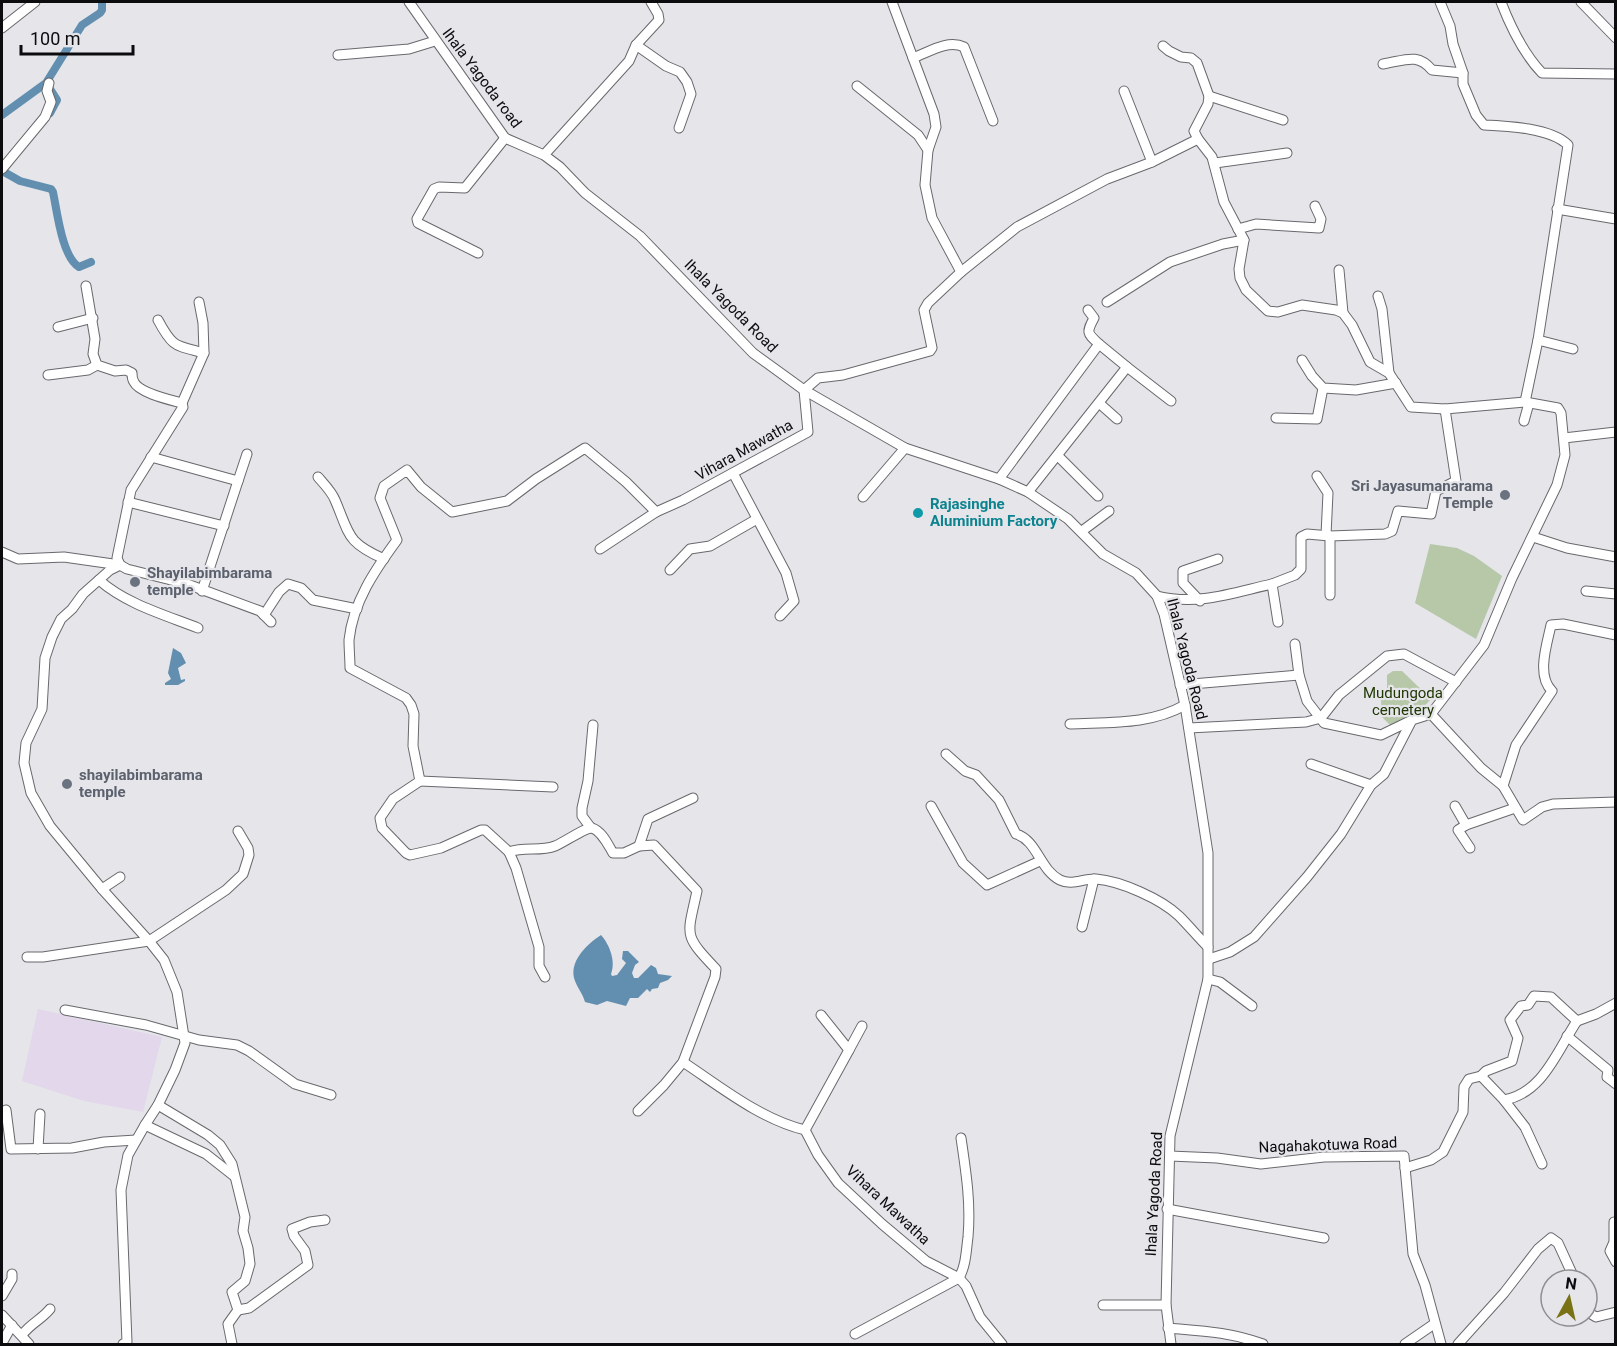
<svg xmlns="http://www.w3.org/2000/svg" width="1617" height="1346" font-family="Roboto,sans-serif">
<rect width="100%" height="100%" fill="#e5e5ea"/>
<path fill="#e2d7eb" d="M 38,1009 L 162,1037 L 143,1112 L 84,1101 L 22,1081 Z"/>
<g fill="#b6c8a8">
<path d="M 1430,544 L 1457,548 L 1474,556 L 1502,576 L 1476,639 L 1415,603 Z"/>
<path d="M 1393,671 L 1402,671 L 1431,699 L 1399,734 L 1382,717 L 1381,700 L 1387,691 L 1387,675 Z"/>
</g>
<g fill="#628fb0">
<path d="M 173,648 L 181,653 L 186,663 L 178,668 L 181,680 L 185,679 L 185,681 L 178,685 L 165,685 L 165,683 L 171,679 L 168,673 Z"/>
<path d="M 601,935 C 610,945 616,962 611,974 L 612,976 L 617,975 L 626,963 L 622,959 L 623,951 L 628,951 L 639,962 L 635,965 L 632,973 L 634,978 L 638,978 L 651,965 L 656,968 L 658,974 L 672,976 L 668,980 L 660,983 L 658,988 L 652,989 L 650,992 L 647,989 L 638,998 L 630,998 L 626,1006 L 607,1001 L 597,1005 L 585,1002 C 583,994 578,989 575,981 C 568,962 586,945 601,935 Z"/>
</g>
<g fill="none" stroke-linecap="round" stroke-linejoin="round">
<g stroke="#628fb0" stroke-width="8">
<path d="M 48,86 L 57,100 L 50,113"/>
<path d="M 2,115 L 46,83 L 82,25 L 100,13 L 102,10 L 102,2"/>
<path d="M 4,172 L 20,181 L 51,189 L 53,192 C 57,211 62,257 79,267 L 91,262"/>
</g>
<defs>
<g id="minor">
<path d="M 409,2 L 505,138 L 544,155 L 560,167 L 585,193 L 640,236 L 753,353 L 804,390 L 905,448 L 999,479 L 1028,492 L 1068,519 L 1103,554 L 1136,573 L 1157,596 L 1164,614 L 1185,705 L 1208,853 L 1208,979 L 1170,1136 L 1166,1305 L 1171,1344"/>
<path d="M 892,2 L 934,114 L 936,127 L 928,150"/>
<path d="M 1440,2 L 1450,26 L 1453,44 L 1463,73 L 1463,84 L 1476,115 L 1484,125 C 1508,126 1551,128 1568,145 L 1538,340 L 1525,402"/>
<path d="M 1501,2 C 1511,28 1523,53 1542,73 L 1616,74"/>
<path d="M 1581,2 L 1616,38"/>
<path d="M 2,28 L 35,2"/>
<path d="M 636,45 L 666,66 L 680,72 L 687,82 L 691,94 L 679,128"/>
<path d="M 1163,46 L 1169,51 L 1181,57 L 1191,58 L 1197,63 L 1209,96 L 1208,104 L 1194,131 L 1198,139 L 1212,157 L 1224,202 L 1244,240 L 1239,269 L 1240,278 L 1246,290 L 1268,311 L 1278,312 L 1302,305 L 1336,310 L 1343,313 L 1352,325 L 1370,362 L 1389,373 L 1411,407 L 1445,409 L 1525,402 L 1558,408 L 1561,413 L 1565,455 L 1557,485 L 1512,578 L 1484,645 L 1431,714 L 1412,720 L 1384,774 L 1371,785 L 1341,834 L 1307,877 L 1254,937 L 1230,952 L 1209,959"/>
<path d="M 338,55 L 409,49 L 435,41"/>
<path d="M 913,58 C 929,52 948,39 964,47 L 993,121"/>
<path d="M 1383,64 C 1404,61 1417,52 1432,70 L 1463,73"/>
<path d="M 857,86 L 918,135 L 928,150 L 925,185 L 932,218 L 961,272"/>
<path d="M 1124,91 L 1152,162"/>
<path d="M 1209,96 L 1283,120"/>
<path d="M 544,155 L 629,61 L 636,45 L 659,20 L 658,14 L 651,2"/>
<path d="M 1215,163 L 1287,153"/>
<path d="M 2,169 L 45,117 L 51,102 L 47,91 L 49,83"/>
<path d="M 1557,209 L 1616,219"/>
<path d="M 1238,229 L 1256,224 L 1319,228 L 1321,219 L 1315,206"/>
<path d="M 478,253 L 418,223 L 417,219 L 434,189 L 439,187 L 465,188 L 505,138"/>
<path d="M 1339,270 L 1343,313"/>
<path d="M 86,286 L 95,339 L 93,354 L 97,365 L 115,371 L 126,370 L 132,373 C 132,376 132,379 134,382 C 139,393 171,400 182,403 L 183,407 L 131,490 L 117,558 L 120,565"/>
<path d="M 1378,296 L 1382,309 L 1389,373"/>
<path d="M 1107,302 L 1170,262 L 1223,244 L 1244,240"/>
<path d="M 1088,310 L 1094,318 C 1086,333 1087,333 1099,344"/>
<path d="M 158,320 C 173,348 175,345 204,353"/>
<path d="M 58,327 L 93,318"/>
<path d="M 1538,340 L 1573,349"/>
<path d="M 1302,360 L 1312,376 L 1323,388 L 1356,390 L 1396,383"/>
<path d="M 1127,367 L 1171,401"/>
<path d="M 48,375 L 88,370 L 97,365"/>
<path d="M 182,403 L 204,353 L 203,323 L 199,302"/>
<path d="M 1099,403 L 1117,419"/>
<path d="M 1276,418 L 1317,419 L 1323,388"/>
<path d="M 1524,421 L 1529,403"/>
<path d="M 1564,438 L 1616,432"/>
<path d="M 1058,456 L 1098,496"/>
<path d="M 151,457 L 238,481 L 202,591"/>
<path d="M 733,473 L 786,573 L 794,601 L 780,616"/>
<path d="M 1317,476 L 1328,493 L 1326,535"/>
<path d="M 318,477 C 324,484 332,492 335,500 C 350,535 346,542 384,559"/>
<path d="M 999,479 L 1099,344 L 1127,367 L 1028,492"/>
<path d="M 238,481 L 247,454"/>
<path d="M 863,497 L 905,448"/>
<path d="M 128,502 L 224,526"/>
<path d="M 1082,531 L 1109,511"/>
<path d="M 1533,537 L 1567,548 L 1616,557"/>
<path d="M 600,549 L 656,512 L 683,500 L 808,432 L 804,390 L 818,378 L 843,375 L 930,351 L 932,348 L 924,310 L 928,303 L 961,272 L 1017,227 L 1107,179 L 1152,162 L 1198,139"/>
<path d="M 2,552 L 18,559 L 64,557 L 120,565 L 127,569 L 187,584 L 260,611 L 271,622"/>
<path d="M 120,565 L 110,570 L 83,594 L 72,609 L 61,619 L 52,637 L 45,658 L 42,709 L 26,743 L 24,763 L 31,793 L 50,826 L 102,889 L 149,941 L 164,960 L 177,992 L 185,1043 L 175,1070 L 158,1105 L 145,1125 L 128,1155 L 121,1190 L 127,1342 L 123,1344"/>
<path d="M 670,570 L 690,549 L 710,546 L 757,519"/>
<path d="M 99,580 C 126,604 165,615 198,628"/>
<path d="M 1586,591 L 1616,594"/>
<path d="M 1330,595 L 1330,536"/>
<path d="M 1157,596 C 1198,606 1232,593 1272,584"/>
<path d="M 1200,601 L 1183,583 L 1183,571 L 1218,559"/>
<path d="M 264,615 L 279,592 L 288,584 L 301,588 L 313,600 L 357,609"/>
<path d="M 1278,622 L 1272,584 L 1295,575 L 1301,569 L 1301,537 L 1307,534 L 1330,536 L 1385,534 L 1392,531 L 1398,511 L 1431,514 L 1436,491 L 1456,481 L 1445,409"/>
<path d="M 1295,644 L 1299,675 L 1307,701 L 1324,723 L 1381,735 L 1412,720"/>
<path d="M 1180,685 L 1299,675"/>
<path d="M 1431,714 L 1481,768 L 1503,786 L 1523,820 L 1542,807 L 1553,804 L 1616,802"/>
<path d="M 1070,724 C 1109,722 1150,725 1185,705"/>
<path d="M 1189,728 L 1306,722 L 1321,718 L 1339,695 L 1387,656 L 1404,654 L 1456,682"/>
<path d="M 946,754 L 965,771 L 976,775 L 999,800 L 1016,834 C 1037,840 1040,870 1060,880 C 1072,886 1084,878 1096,879 C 1121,881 1161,899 1179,916 C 1189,926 1198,937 1208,947"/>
<path d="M 1311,764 L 1371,785"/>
<path d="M 420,781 L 553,787"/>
<path d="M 1503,786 L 1516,745 L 1552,691 C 1536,676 1547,644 1551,625 L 1563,624 L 1616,635"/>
<path d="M 931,806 L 963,863 L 987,885 L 1040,861"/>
<path d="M 1455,806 L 1466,825"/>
<path d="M 591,828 L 582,816 L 582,808 L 588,781 L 593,725"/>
<path d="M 639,846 L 648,819 L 693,798"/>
<path d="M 1470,848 L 1458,830 L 1466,825 L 1515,808"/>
<path d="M 509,852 L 516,868 L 539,947 L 539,966 L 545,977"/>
<path d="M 102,889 L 120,877"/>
<path d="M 1082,927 L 1094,879"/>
<path d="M 27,957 L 43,957 L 149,941 L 226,890 L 243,874 L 249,855 L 248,848 L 238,831"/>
<path d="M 1208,979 L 1220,982 L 1252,1006"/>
<path d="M 65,1010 L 146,1025 L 199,1040 L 237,1045 L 249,1051 L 295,1084 L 331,1095"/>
<path d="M 1577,1021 L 1596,1014 L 1616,1003"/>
<path d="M 1567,1036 L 1608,1070 L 1607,1077 L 1616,1084"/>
<path d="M 849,1050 L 862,1026"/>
<path d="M 683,1062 C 721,1087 760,1119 805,1130 L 818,1155 L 838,1183 L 882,1224 L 926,1261 L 959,1278 L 966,1286 L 980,1317 L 1002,1344"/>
<path d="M 1481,1076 L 1486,1071 L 1512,1061 L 1518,1038 L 1510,1020 L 1521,1006 L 1528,1005 L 1534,996 L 1551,997 L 1577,1021 C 1557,1051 1543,1093 1504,1100"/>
<path d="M 158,1105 L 208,1135 L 220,1145 L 232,1164 L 245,1217 L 243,1231 L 248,1248 L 250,1264 L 245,1281 L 232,1292 L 238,1310 L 228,1324 L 232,1344"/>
<path d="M 6,1110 L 11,1149 L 72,1148 L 104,1142 L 136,1140"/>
<path d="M 638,1111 L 664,1085 L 683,1062 L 715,977 L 716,969 C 683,934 687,937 697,891 L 654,845 L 639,846 L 624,853 L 613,853 C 608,845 602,831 592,828 C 586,827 563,843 555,846 C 540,852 524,846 509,852 L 485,830 L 481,830 L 441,848 L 410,855 L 406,853 L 382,828 L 380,818 L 393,799 L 420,781 L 413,746 L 414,714 L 411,705 L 406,698 L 350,668 C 350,659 349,649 349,640 C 353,602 375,570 397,540 L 380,498 L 384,486 L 407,470 L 421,487 L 452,512 L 507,501 L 536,479 L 585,448 L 626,482 L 656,512"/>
<path d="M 145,1125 L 206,1154 L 234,1176"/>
<path d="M 805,1130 L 849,1050 L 821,1015"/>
<path d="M 38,1149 L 40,1114"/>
<path d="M 1170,1156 L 1217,1158 L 1261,1164 L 1324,1157 L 1404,1156 L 1413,1254 L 1425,1285 L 1441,1344"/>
<path d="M 1405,1168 L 1431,1160 L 1443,1152 L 1463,1112 L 1464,1087 L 1469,1079 L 1481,1076 L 1504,1100 L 1525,1127 L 1542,1164"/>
<path d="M 1167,1209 L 1324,1238"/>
<path d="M 1614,1222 L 1614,1242 L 1610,1251 L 1616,1262"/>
<path d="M 2,1296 L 12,1279 L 12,1274"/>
<path d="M 1103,1305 L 1166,1305"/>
<path d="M 1587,1305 L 1591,1314 L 1596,1317 L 1616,1312"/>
<path d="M 238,1310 L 249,1308 L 308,1265 L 305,1251 L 294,1236 L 292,1229 L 310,1222 L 325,1220"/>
<path d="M 2,1315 L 29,1344"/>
<path d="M 1168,1328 C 1203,1331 1230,1332 1263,1344"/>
<path d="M 855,1334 L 959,1278 C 966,1265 966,1252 968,1237 C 971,1203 966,1172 961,1138"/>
<path d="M 22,1335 C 31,1323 41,1320 50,1309"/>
<path d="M 2,1343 L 12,1325"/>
<path d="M 1405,1344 L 1434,1324"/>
<path d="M 1458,1344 L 1504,1293 L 1538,1249 L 1551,1238 L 1558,1243 L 1575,1280"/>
</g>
</defs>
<use href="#minor" stroke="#68696d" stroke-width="11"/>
<use href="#minor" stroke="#fff" stroke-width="9"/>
</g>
<g fill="#6b7280" stroke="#e5e5ea" stroke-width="2">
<circle cx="1505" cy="495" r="6"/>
<circle cx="135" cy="582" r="6"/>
<circle cx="67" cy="784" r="6"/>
</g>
<circle fill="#0f9aa8" stroke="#e5e5ea" stroke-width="2" cx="918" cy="513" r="6"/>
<g text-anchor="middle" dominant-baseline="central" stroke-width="4.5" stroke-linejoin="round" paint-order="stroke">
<g font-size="15" fill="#0c0c0e" stroke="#e5e5ea">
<text transform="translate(482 78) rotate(53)">Ihala Yagoda road</text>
<text transform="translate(731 306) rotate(45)">Ihala Yagoda Road</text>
<text transform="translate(744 450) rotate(-29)">Vihara Mawatha</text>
<text transform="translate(1187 659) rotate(76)">Ihala Yagoda Road</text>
<text transform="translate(1328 1145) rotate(-2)">Nagahakotuwa Road</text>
<text transform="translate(1154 1194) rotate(-87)">Ihala Yagoda Road</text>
<text transform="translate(888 1205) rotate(43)">Vihara Mawatha</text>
</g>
<g font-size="15" font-weight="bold" fill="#5b616d" stroke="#e5e5ea" text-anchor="start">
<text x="1493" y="486" text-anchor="end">Sri Jayasumanarama<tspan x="1493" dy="17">Temple</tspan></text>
<text x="147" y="573">Shayilabimbarama<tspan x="147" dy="17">temple</tspan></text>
<text x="79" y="775">shayilabimbarama<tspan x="79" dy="17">temple</tspan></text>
</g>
<g font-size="15" font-weight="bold" fill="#0d838f" stroke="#e5e5ea" text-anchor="start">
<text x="930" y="504">Rajasinghe<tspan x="930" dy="17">Aluminium Factory</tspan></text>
</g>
<g font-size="15" fill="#213905" stroke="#e5e5ea">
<text x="1403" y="693">Mudungoda<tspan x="1403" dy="17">cemetery</tspan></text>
</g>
</g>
<rect width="1617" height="1346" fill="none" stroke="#0c0c0e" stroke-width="6"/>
<g transform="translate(1569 1298) rotate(8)"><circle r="28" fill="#e5e5ea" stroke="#8e8e92" stroke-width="1.5"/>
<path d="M0-4.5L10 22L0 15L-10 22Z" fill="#797316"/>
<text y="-9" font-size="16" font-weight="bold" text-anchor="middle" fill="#0c0c0e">N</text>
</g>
<path d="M21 45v9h112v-9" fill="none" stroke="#0c0c0e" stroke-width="3"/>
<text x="30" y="45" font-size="18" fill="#0c0c0e" stroke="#e5e5ea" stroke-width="4.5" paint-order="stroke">100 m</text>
</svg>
